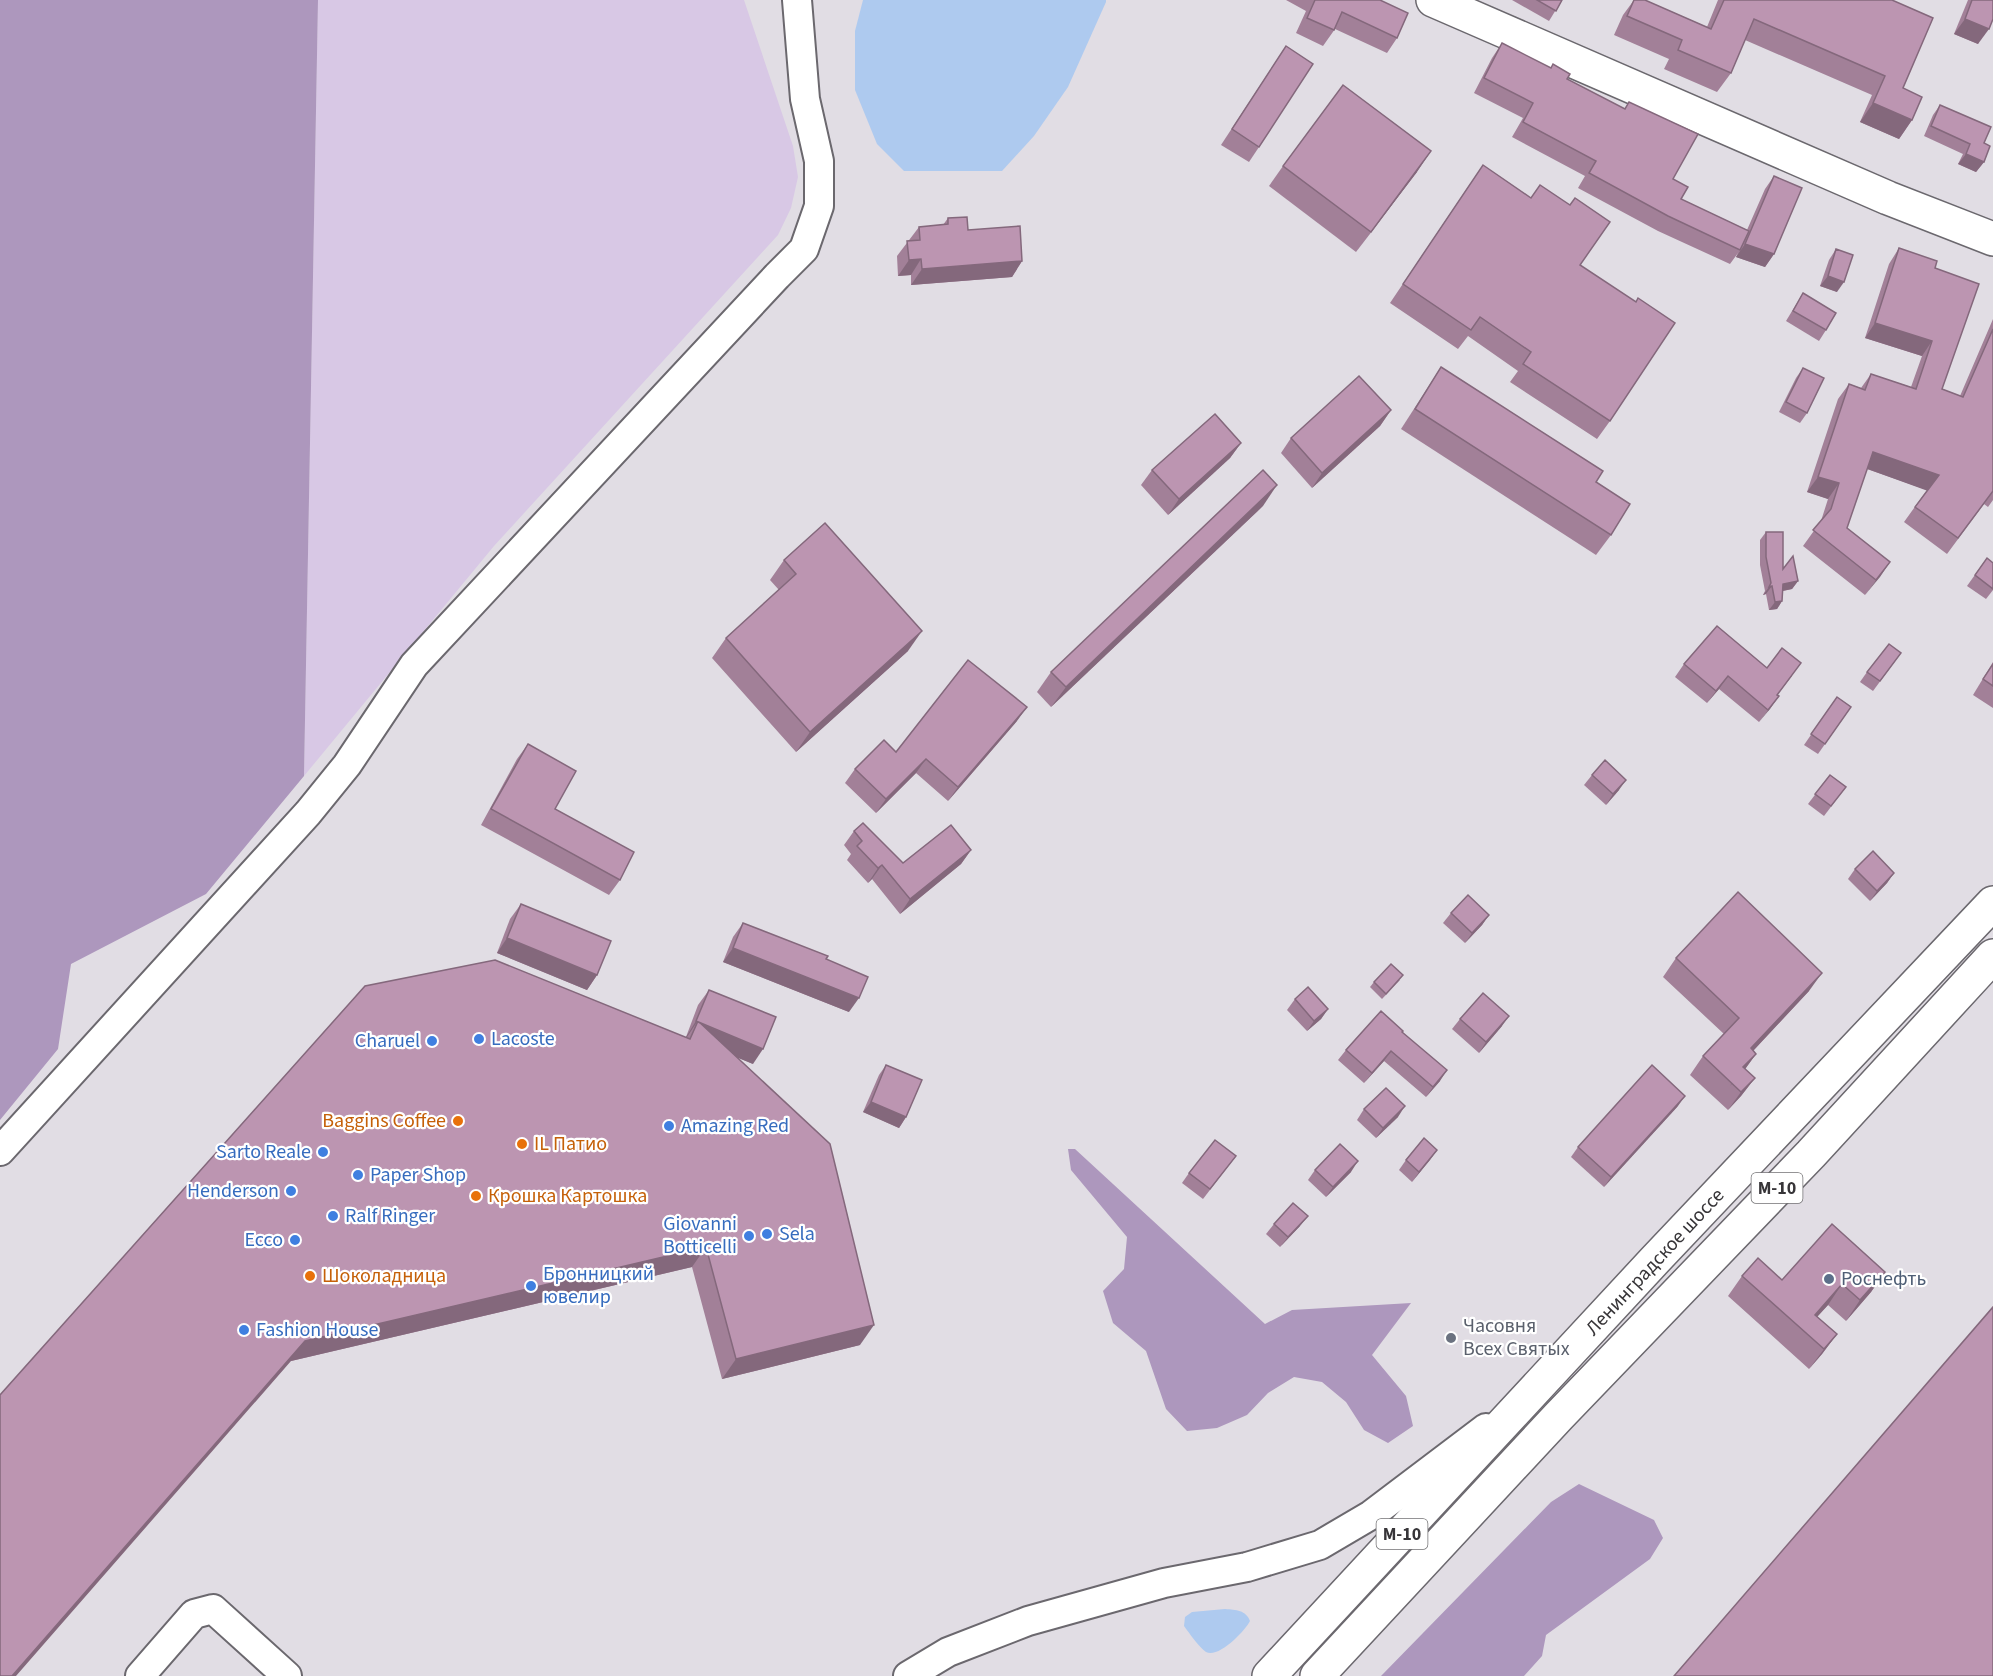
<svg xmlns="http://www.w3.org/2000/svg" width="1993" height="1676" font-family="'Source Sans 3',sans-serif">
<rect width="100%" height="100%" fill="#e1dde4"/>
<path fill="#d8c8e5" d="M 318,0 L 744,0 L 793,146 L 798,177 L 791,208 L 778,235 L 494,546 L 304,776 Z"/>
<g fill="#ad97bd">
<path d="M 0,0 L 318,0 L 304,776 L 206,894 L 71,964 L 58,1049 L 0,1120 Z"/>
<path d="M 1068,1149 L 1075,1149 L 1265,1324 L 1292,1310 L 1411,1303 L 1372,1355 L 1406,1396 L 1413,1426 L 1388,1443 L 1364,1430 L 1346,1402 L 1322,1382 L 1294,1377 L 1268,1393 L 1247,1415 L 1217,1428 L 1187,1431 L 1166,1409 L 1146,1351 L 1113,1323 L 1103,1291 L 1124,1269 L 1127,1237 L 1071,1170 Z"/>
<path d="M 1579,1484 L 1654,1520 L 1663,1538 L 1650,1559 L 1546,1635 L 1542,1656 L 1524,1676 L 1381,1676 L 1551,1502 Z"/>
</g>
<g fill="#aecaef">
<path d="M 863,0 L 1106,0 L 1106,2 L 1068,87 L 1034,136 L 1002,171 L 904,171 L 877,144 L 855,90 L 855,31 Z"/>
<path d="M 1225,1609 C 1236,1610 1246,1610 1250,1621 C 1245,1631 1218,1659 1206,1652 C 1198,1646 1190,1634 1184,1626 L 1185,1617 L 1192,1612 Z"/>
</g>
<g fill="none" stroke-linecap="round" stroke-linejoin="round">
<defs>
<g id="minor">
<path d="M 0,1151 L 308,813 L 347,765 L 414,665 L 777,276 L 804,249 L 819,206 L 819,161 L 805,99 L 797,0"/>
<path d="M 140,1676 L 194,1614 L 213,1609 L 287,1676"/>
<path d="M 908,1676 L 948,1652 L 1028,1621 L 1164,1583 L 1247,1567 L 1320,1545 L 1371,1515 L 1486,1428"/>
</g>
<path id="major" d="M 1433,0 L 1888,198 L 1993,239"/>
<g id="highway">
<path d="M 1269,1676 L 1654,1261 L 1993,903"/>
<path d="M 1317,1676 L 1558,1417 L 1811,1154 L 1993,956"/>
</g>
</defs>
<use href="#minor" stroke="#6b686e" stroke-width="32"/>
<use href="#major" stroke="#6b686e" stroke-width="36"/>
<use href="#highway" stroke="#6b686e" stroke-width="36"/>
<use href="#minor" stroke="#fff" stroke-width="28"/>
<use href="#major" stroke="#fff" stroke-width="33"/>
<use href="#highway" stroke="#fff" stroke-width="33"/>
</g>
<g fill="#a28098">
<path d="M 1286,0 L 1380,0 L 1397,38 L 1387,53 L 1335,29 L 1323,46 L 1296,33 L 1306,11 Z"/>
<path d="M 1512,0 L 1562,0 L 1549,21 Z"/>
<path d="M 1634,0 L 1645,0 L 1707,27 L 1718,0 L 1892,0 L 1903,88 L 1912,120 L 1899,139 L 1860,122 L 1872,95 L 1745,40 L 1731,73 L 1717,92 L 1664,69 L 1669,59 L 1614,35 L 1623,15 Z"/>
<path d="M 1968,0 L 1993,0 L 1978,44 L 1954,34 Z"/>
<path d="M 1502,43 L 1567,79 L 1624,109 L 1629,102 L 1673,179 L 1681,199 L 1747,230 L 1765,189 L 1774,176 L 1774,254 L 1765,267 L 1736,257 L 1738,253 L 1730,264 L 1658,231 L 1578,188 L 1585,176 L 1512,137 L 1523,118 L 1474,93 L 1492,58 Z"/>
<path d="M 1286,46 L 1259,147 L 1249,162 L 1221,145 Z"/>
<path d="M 1940,105 L 1984,143 L 1984,162 L 1976,172 L 1958,164 L 1963,154 L 1924,136 L 1933,115 Z"/>
<path d="M 1283,166 L 1417,172 L 1356,252 L 1269,186 Z"/>
<path d="M 1470,184 L 1580,265 L 1610,421 L 1597,439 L 1510,382 L 1518,371 L 1468,336 L 1458,349 L 1390,303 Z"/>
<path d="M 948,218 L 1022,261 L 1012,277 L 911,285 L 911,275 L 898,276 L 897,256 L 919,227 L 943,225 Z"/>
<path d="M 1899,248 L 1935,268 L 1942,389 L 1960,396 L 1993,319 L 1993,500 L 1988,507 L 1984,504 L 1947,554 L 1904,522 L 1927,490 L 1867,469 L 1847,528 L 1890,562 L 1865,595 L 1803,546 L 1821,521 L 1828,499 L 1807,492 L 1838,399 L 1849,384 L 1861,388 L 1871,374 L 1911,387 L 1922,356 L 1865,338 L 1889,264 Z"/>
<path d="M 1836,249 L 1837,292 L 1820,286 L 1829,260 Z"/>
<path d="M 1803,293 L 1826,330 L 1819,341 L 1786,321 Z"/>
<path d="M 1441,367 L 1596,482 L 1611,535 L 1596,555 L 1401,429 Z"/>
<path d="M 1803,368 L 1807,413 L 1800,423 L 1779,412 L 1796,378 Z"/>
<path d="M 1391,410 L 1380,426 L 1312,488 L 1281,453 L 1291,438 Z"/>
<path d="M 1241,443 L 1230,458 L 1168,515 L 1141,485 L 1152,470 Z"/>
<path d="M 1263,506 L 1051,707 L 1037,692 L 1051,672 Z"/>
<path d="M 1766,532 L 1783,569 L 1798,581 L 1792,589 L 1783,591 L 1782,601 L 1777,609 L 1769,610 L 1766,594 L 1763,595 L 1765,591 L 1760,565 L 1760,540 Z"/>
<path d="M 1987,558 L 1993,563 L 1993,590 L 1986,599 L 1967,586 Z"/>
<path d="M 784,560 L 908,651 L 796,752 L 712,658 L 726,638 L 779,590 L 770,580 Z"/>
<path d="M 1901,653 L 1873,691 L 1860,682 L 1867,672 Z"/>
<path d="M 1993,662 L 1993,708 L 1973,695 Z"/>
<path d="M 1684,664 L 1767,668 L 1792,676 L 1777,695 L 1779,696 L 1759,722 L 1719,689 L 1707,703 L 1675,677 Z"/>
<path d="M 1837,697 L 1851,707 L 1818,754 L 1804,745 Z"/>
<path d="M 1017,721 L 948,801 L 916,773 L 876,813 L 845,783 L 855,769 Z"/>
<path d="M 528,744 L 555,809 L 620,880 L 609,895 L 481,825 L 517,759 Z"/>
<path d="M 1592,775 L 1619,790 L 1606,805 L 1584,785 Z"/>
<path d="M 1830,775 L 1846,787 L 1824,816 L 1808,804 Z"/>
<path d="M 854,831 L 903,863 L 971,850 L 961,864 L 900,914 L 872,879 L 868,883 L 847,860 L 851,854 L 844,845 Z"/>
<path d="M 1855,869 L 1894,873 L 1887,883 L 1870,901 L 1848,879 Z"/>
<path d="M 521,904 L 597,975 L 587,990 L 497,953 L 510,919 Z"/>
<path d="M 1451,913 L 1489,915 L 1482,925 L 1465,943 L 1443,923 Z"/>
<path d="M 743,923 L 826,959 L 849,1012 L 723,962 L 733,937 Z"/>
<path d="M 1676,958 L 1809,991 L 1753,1051 L 1756,1054 L 1745,1069 L 1755,1078 L 1741,1096 L 1728,1110 L 1690,1075 L 1703,1056 L 1724,1034 L 1663,977 Z"/>
<path d="M 1400,980 L 1382,999 L 1370,987 L 1374,982 Z"/>
<path d="M 709,990 L 753,1064 L 737,1057 L 860,1345 L 722,1379 L 692,1267 L 291,1361 L 0,1395 L 686,1038 L 686,1037 L 698,1005 Z"/>
<path d="M 1295,999 L 1328,1009 L 1321,1019 L 1307,1031 L 1287,1010 Z"/>
<path d="M 1460,1019 L 1502,1026 L 1479,1053 L 1452,1029 Z"/>
<path d="M 1402,1032 L 1440,1081 L 1426,1097 L 1384,1061 L 1364,1083 L 1338,1060 L 1346,1050 Z"/>
<path d="M 886,1065 L 906,1117 L 899,1128 L 863,1112 L 879,1075 Z"/>
<path d="M 1678,1106 L 1604,1187 L 1571,1157 L 1578,1147 Z"/>
<path d="M 1364,1109 L 1398,1117 L 1376,1138 L 1357,1120 Z"/>
<path d="M 1437,1150 L 1412,1182 L 1399,1170 L 1406,1160 Z"/>
<path d="M 1236,1156 L 1203,1199 L 1182,1183 L 1189,1173 Z"/>
<path d="M 1315,1170 L 1351,1172 L 1326,1197 L 1308,1180 Z"/>
<path d="M 1274,1224 L 1300,1226 L 1280,1247 L 1266,1234 Z"/>
<path d="M 1885,1272 L 1871,1292 L 1846,1321 L 1828,1305 L 1817,1317 L 1837,1334 L 1822,1354 L 1809,1369 L 1728,1296 L 1742,1276 L 1782,1280 Z"/>
</g>
<g fill="#84687c">
<path d="M 1965,19 L 1989,29 L 1978,44 L 1954,34 Z"/>
<path d="M 1873,103 L 1912,120 L 1899,139 L 1860,122 Z"/>
<path d="M 1431,151 L 1417,172 L 1356,252 L 1371,232 Z"/>
<path d="M 1966,154 L 1984,162 L 1976,172 L 1958,164 Z"/>
<path d="M 1745,244 L 1774,254 L 1765,267 L 1736,257 Z"/>
<path d="M 921,259 L 911,275 L 898,276 L 909,260 Z"/>
<path d="M 1022,261 L 1012,277 L 911,285 L 922,269 Z"/>
<path d="M 1828,276 L 1844,282 L 1837,292 L 1820,286 Z"/>
<path d="M 1875,323 L 1932,341 L 1922,356 L 1865,338 Z"/>
<path d="M 1391,410 L 1380,426 L 1312,488 L 1322,473 Z"/>
<path d="M 1241,443 L 1230,458 L 1168,515 L 1179,499 Z"/>
<path d="M 1873,452 L 1939,475 L 1928,491 L 1862,467 Z"/>
<path d="M 1818,477 L 1839,483 L 1828,499 L 1807,492 Z"/>
<path d="M 1277,485 L 1263,506 L 1051,707 L 1066,687 Z"/>
<path d="M 1890,562 L 1880,577 L 1865,595 L 1876,580 Z"/>
<path d="M 1798,581 L 1792,589 L 1777,592 L 1783,584 Z"/>
<path d="M 1772,586 L 1766,594 L 1763,595 L 1769,587 Z"/>
<path d="M 1782,601 L 1777,609 L 1769,610 L 1775,602 Z"/>
<path d="M 922,631 L 908,651 L 796,752 L 810,732 Z"/>
<path d="M 1728,676 L 1719,689 L 1707,703 L 1716,691 Z"/>
<path d="M 1779,696 L 1770,709 L 1759,722 L 1768,710 Z"/>
<path d="M 1027,707 L 1017,721 L 948,801 L 958,787 Z"/>
<path d="M 926,759 L 916,773 L 876,813 L 886,799 Z"/>
<path d="M 1626,780 L 1619,790 L 1606,805 L 1613,794 Z"/>
<path d="M 971,850 L 961,864 L 900,914 L 910,899 Z"/>
<path d="M 882,865 L 872,879 L 868,883 L 878,868 Z"/>
<path d="M 1894,873 L 1887,883 L 1870,901 L 1877,891 Z"/>
<path d="M 1489,915 L 1482,925 L 1465,943 L 1472,933 Z"/>
<path d="M 507,938 L 597,975 L 587,990 L 497,953 Z"/>
<path d="M 733,948 L 859,998 L 849,1012 L 723,962 Z"/>
<path d="M 1822,973 L 1809,991 L 1738,1067 L 1751,1048 Z"/>
<path d="M 1328,1009 L 1321,1019 L 1307,1031 L 1314,1021 Z"/>
<path d="M 1509,1016 L 1502,1026 L 1479,1053 L 1486,1042 Z"/>
<path d="M 696,1021 L 697,1022 L 687,1037 L 686,1037 Z"/>
<path d="M 697,1022 L 763,1049 L 753,1064 L 691,1039 Z"/>
<path d="M 1391,1051 L 1384,1061 L 1364,1083 L 1372,1073 Z"/>
<path d="M 1756,1054 L 1743,1072 L 1730,1086 L 1743,1067 Z"/>
<path d="M 1447,1070 L 1440,1081 L 1426,1097 L 1433,1087 Z"/>
<path d="M 1755,1078 L 1741,1096 L 1728,1110 L 1741,1092 Z"/>
<path d="M 1685,1096 L 1678,1106 L 1604,1187 L 1611,1177 Z"/>
<path d="M 871,1102 L 906,1117 L 899,1128 L 863,1112 Z"/>
<path d="M 1405,1106 L 1398,1117 L 1376,1138 L 1383,1128 Z"/>
<path d="M 1437,1150 L 1430,1160 L 1412,1182 L 1419,1172 Z"/>
<path d="M 1358,1161 L 1351,1172 L 1326,1197 L 1333,1187 Z"/>
<path d="M 1308,1216 L 1300,1226 L 1280,1247 L 1288,1237 Z"/>
<path d="M 706,1247 L 692,1267 L 291,1361 L 16,1676 L 12,1676 L 305,1341 Z"/>
<path d="M 1885,1272 L 1871,1292 L 1846,1321 L 1860,1300 Z"/>
<path d="M 1842,1284 L 1828,1305 L 1804,1331 L 1815,1315 Z"/>
<path d="M 874,1325 L 860,1345 L 722,1379 L 736,1359 Z"/>
<path d="M 1837,1334 L 1822,1354 L 1809,1369 L 1824,1349 Z"/>
</g>
<g fill="#bc95b1" stroke="#84687c" stroke-width="1.5">
<path d="M 1315,0 L 1380,0 L 1408,13 L 1397,38 L 1342,12 L 1334,30 L 1307,18 Z"/>
<path d="M 1537,0 L 1562,0 L 1556,11 Z"/>
<path d="M 1634,0 L 1645,0 L 1711,29 L 1724,0 L 1892,0 L 1933,18 L 1903,88 L 1922,97 L 1912,120 L 1873,103 L 1885,76 L 1754,19 L 1731,73 L 1678,50 L 1682,40 L 1627,16 Z"/>
<path d="M 1972,0 L 1993,0 L 1993,19 L 1989,29 L 1965,19 Z"/>
<path d="M 1502,43 L 1551,68 L 1553,64 L 1570,74 L 1567,79 L 1625,109 L 1629,102 L 1698,134 L 1673,179 L 1688,187 L 1681,199 L 1749,231 L 1740,250 L 1668,216 L 1589,173 L 1596,161 L 1523,122 L 1533,103 L 1484,78 Z"/>
<path d="M 1286,46 L 1313,64 L 1259,147 L 1232,129 Z"/>
<path d="M 1343,85 L 1431,151 L 1371,232 L 1283,166 Z"/>
<path d="M 1940,105 L 1991,127 L 1984,143 L 1990,146 L 1984,162 L 1966,154 L 1970,144 L 1931,126 Z"/>
<path d="M 1483,165 L 1531,198 L 1540,185 L 1570,205 L 1575,198 L 1610,222 L 1580,265 L 1636,302 L 1638,298 L 1675,323 L 1610,421 L 1523,364 L 1531,352 L 1480,317 L 1471,330 L 1403,284 Z"/>
<path d="M 1774,176 L 1802,188 L 1774,254 L 1745,244 Z"/>
<path d="M 967,217 L 968,230 L 1020,226 L 1022,261 L 922,269 L 921,259 L 909,260 L 907,241 L 920,240 L 919,227 L 948,224 L 948,218 Z"/>
<path d="M 1899,248 L 1937,261 L 1935,268 L 1979,284 L 1942,389 L 1963,397 L 1993,329 L 1993,491 L 1958,538 L 1915,507 L 1939,475 L 1873,452 L 1847,528 L 1890,562 L 1876,580 L 1813,530 L 1831,509 L 1839,483 L 1818,477 L 1849,384 L 1865,390 L 1871,374 L 1916,389 L 1932,341 L 1875,323 Z"/>
<path d="M 1836,249 L 1853,255 L 1844,282 L 1828,276 Z"/>
<path d="M 1803,293 L 1836,313 L 1826,330 L 1793,311 Z"/>
<path d="M 1441,367 L 1603,471 L 1596,482 L 1630,504 L 1611,535 L 1415,409 Z"/>
<path d="M 1803,368 L 1824,378 L 1807,413 L 1786,402 Z"/>
<path d="M 1359,376 L 1391,410 L 1322,473 L 1291,438 Z"/>
<path d="M 1215,414 L 1241,443 L 1179,499 L 1152,470 Z"/>
<path d="M 1263,470 L 1277,485 L 1066,687 L 1051,672 Z"/>
<path d="M 825,523 L 922,631 L 810,732 L 726,638 L 796,574 L 784,560 Z"/>
<path d="M 1766,532 L 1783,532 L 1783,569 L 1793,556 L 1798,581 L 1783,584 L 1782,601 L 1775,602 L 1772,586 L 1769,587 L 1771,583 L 1766,557 Z"/>
<path d="M 1987,558 L 1993,563 L 1993,589 L 1975,575 Z"/>
<path d="M 1717,626 L 1767,668 L 1782,648 L 1801,663 L 1777,695 L 1779,696 L 1768,710 L 1728,676 L 1716,691 L 1684,664 Z"/>
<path d="M 1889,644 L 1901,653 L 1880,681 L 1867,672 Z"/>
<path d="M 968,660 L 1027,707 L 958,787 L 926,759 L 886,799 L 855,769 L 884,740 L 896,752 Z"/>
<path d="M 1993,664 L 1993,686 L 1983,679 Z"/>
<path d="M 1837,697 L 1851,707 L 1825,744 L 1811,734 Z"/>
<path d="M 528,744 L 576,771 L 555,809 L 634,852 L 620,880 L 491,809 Z"/>
<path d="M 1605,760 L 1626,780 L 1613,794 L 1592,775 Z"/>
<path d="M 1830,775 L 1846,787 L 1831,806 L 1815,794 Z"/>
<path d="M 863,823 L 903,863 L 951,825 L 971,850 L 910,899 L 882,865 L 878,868 L 857,846 L 862,841 L 854,831 Z"/>
<path d="M 1873,851 L 1894,873 L 1877,891 L 1855,869 Z"/>
<path d="M 1738,892 L 1822,973 L 1751,1048 L 1756,1054 L 1743,1067 L 1755,1078 L 1741,1092 L 1703,1056 L 1739,1018 L 1676,958 Z"/>
<path d="M 1468,895 L 1489,915 L 1472,933 L 1451,913 Z"/>
<path d="M 521,904 L 611,941 L 597,975 L 507,938 Z"/>
<path d="M 743,923 L 828,956 L 826,959 L 868,977 L 859,998 L 733,948 Z"/>
<path d="M 495,960 L 690,1039 L 698,1021 L 830,1144 L 874,1325 L 736,1359 L 706,1247 L 305,1341 L 12,1676 L 0,1676 L 0,1395 L 365,986 Z"/>
<path d="M 1391,964 L 1403,975 L 1386,994 L 1374,982 Z"/>
<path d="M 1308,987 L 1328,1009 L 1314,1021 L 1295,999 Z"/>
<path d="M 709,990 L 776,1017 L 763,1049 L 696,1021 Z"/>
<path d="M 1483,993 L 1509,1016 L 1486,1042 L 1460,1019 Z"/>
<path d="M 1381,1011 L 1403,1031 L 1402,1032 L 1447,1070 L 1433,1087 L 1391,1051 L 1372,1073 L 1346,1050 Z"/>
<path d="M 886,1065 L 922,1080 L 906,1117 L 871,1102 Z"/>
<path d="M 1652,1065 L 1685,1096 L 1611,1177 L 1578,1147 Z"/>
<path d="M 1386,1088 L 1405,1106 L 1383,1128 L 1364,1109 Z"/>
<path d="M 1424,1138 L 1437,1150 L 1419,1172 L 1406,1160 Z"/>
<path d="M 1215,1140 L 1236,1156 L 1210,1189 L 1189,1173 Z"/>
<path d="M 1340,1144 L 1358,1161 L 1333,1187 L 1315,1170 Z"/>
<path d="M 1293,1203 L 1308,1216 L 1288,1237 L 1274,1224 Z"/>
<path d="M 1832,1224 L 1885,1272 L 1860,1300 L 1842,1284 L 1815,1315 L 1837,1334 L 1824,1349 L 1742,1276 L 1758,1258 L 1782,1280 Z"/>
<path d="M 1993,1307 L 1993,1676 L 1674,1676 Z"/>
</g>
<g fill="#3f7fe0" stroke="#fff" stroke-width="2">
<circle cx="479" cy="1039" r="6"/>
<circle cx="432" cy="1041" r="6"/>
<circle cx="669" cy="1126" r="6"/>
<circle cx="323" cy="1152" r="6"/>
<circle cx="358" cy="1175" r="6"/>
<circle cx="291" cy="1191" r="6"/>
<circle cx="333" cy="1216" r="6"/>
<circle cx="767" cy="1234" r="6"/>
<circle cx="749" cy="1236" r="6"/>
<circle cx="295" cy="1240" r="6"/>
<circle cx="531" cy="1286" r="6"/>
<circle cx="244" cy="1330" r="6"/>
</g>
<g fill="#e8710a" stroke="#fff" stroke-width="2">
<circle cx="458" cy="1121" r="6"/>
<circle cx="522" cy="1144" r="6"/>
<circle cx="476" cy="1196" r="6"/>
<circle cx="310" cy="1276" r="6"/>
</g>
<circle fill="#5c6f8a" stroke="#fff" stroke-width="2" cx="1829" cy="1279" r="6"/>
<circle fill="#6b7280" stroke="#fff" stroke-width="2" cx="1451" cy="1338" r="6"/>
<g text-anchor="middle" dominant-baseline="central" stroke-width="4.5" stroke-linejoin="round" paint-order="stroke">
<g fill="#fff" stroke="#737274" stroke-width="1.5">
<rect x="1751.5" y="1173" width="51" height="30" rx="4.5"/>
<rect x="1376.5" y="1519" width="51" height="30" rx="4.5"/>
</g>
<g font-size="18" font-weight="bold" fill="#373538">
<text x="1777" y="1188">М-10</text>
<text x="1402" y="1534">М-10</text>
</g>
<g font-size="20" fill="#366cbe" stroke="#fff" text-anchor="start">
<text x="491" y="1039">Lacoste</text>
<text x="420" y="1041" text-anchor="end">Charuel</text>
<text x="681" y="1126">Amazing Red</text>
<text x="311" y="1152" text-anchor="end">Sarto Reale</text>
<text x="370" y="1175">Paper Shop</text>
<text x="279" y="1191" text-anchor="end">Henderson</text>
<text x="345" y="1216">Ralf Ringer</text>
<text x="737" y="1224" text-anchor="end">Giovanni<tspan x="737" dy="23">Botticelli</tspan></text>
<text x="779" y="1234">Sela</text>
<text x="283" y="1240" text-anchor="end">Ecco</text>
<text x="543" y="1274">Бронницкий<tspan x="543" dy="23">ювелир</tspan></text>
<text x="256" y="1330">Fashion House</text>
</g>
<g font-size="20" fill="#c56008" stroke="#fff" text-anchor="start">
<text x="446" y="1121" text-anchor="end">Baggins Coffee</text>
<text x="534" y="1144">IL Патио</text>
<text x="488" y="1196">Крошка Картошка</text>
<text x="322" y="1276">Шоколадница</text>
</g>
<g font-size="20" fill="#373538" stroke="#fff">
<text transform="translate(1655 1262) rotate(-47)">Ленинградское шоссе</text>
</g>
<g font-size="20" fill="#4e5e75" stroke="#fff" text-anchor="start">
<text x="1841" y="1279">Роснефть</text>
</g>
<g font-size="20" fill="#5b616d" stroke="#fff" text-anchor="start">
<text x="1463" y="1326">Часовня<tspan x="1463" dy="23">Всех Святых</tspan></text>
</g>
</g>
</svg>
